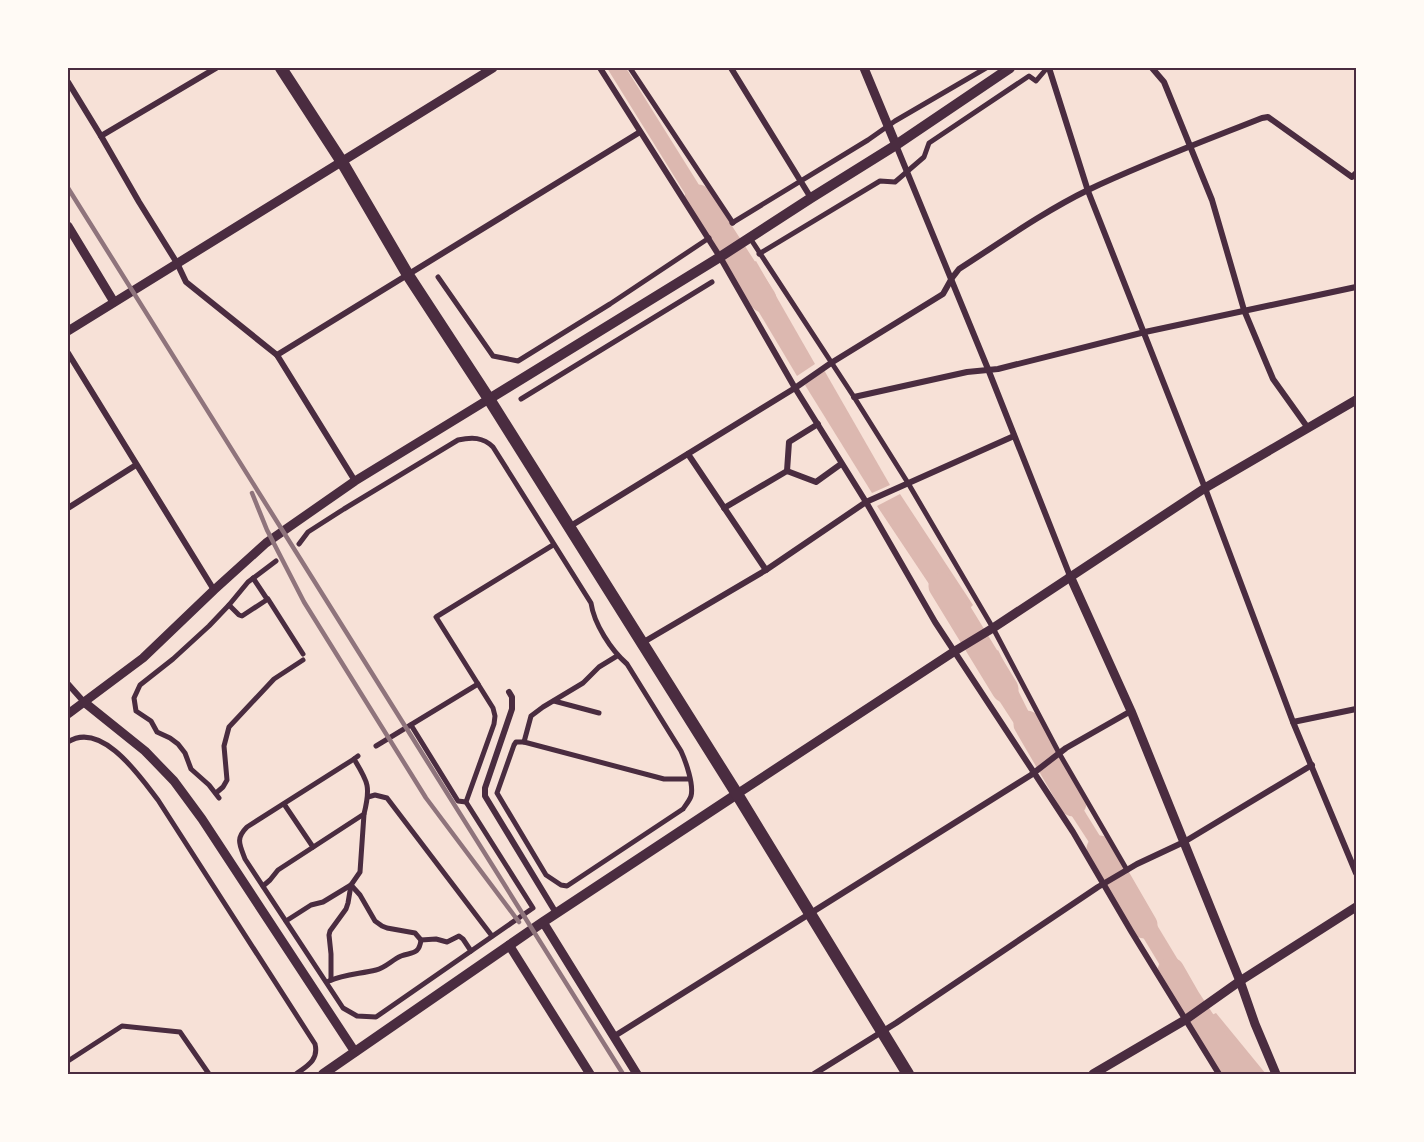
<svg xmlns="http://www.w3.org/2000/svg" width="1424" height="1142" font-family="Signika,sans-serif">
<rect width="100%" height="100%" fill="#f7e1d7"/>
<g fill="#dcb8b0">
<path d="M 607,68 L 626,68 L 724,225 L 710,234 Z"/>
<path d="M 756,261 L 815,364 L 797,376 L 735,272 Z"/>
<path d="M 824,370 L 890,485 L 872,493 L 805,385 Z"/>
<path d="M 900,494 L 973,605 L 955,623 L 877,506 Z"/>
<path d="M 998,650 L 1049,753 L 1039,762 L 976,665 Z"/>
<path d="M 1059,770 L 1121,870 L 1111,876 L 1047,778 Z"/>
<path d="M 1134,887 L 1198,993 L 1184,1005 L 1118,896 Z"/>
<path d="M 1216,1013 L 1266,1074 L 1230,1074 L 1196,1023 Z"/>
</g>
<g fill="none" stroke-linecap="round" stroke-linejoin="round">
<g stroke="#dcb8b0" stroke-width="27">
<path d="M 698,198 L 763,299"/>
<path d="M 942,586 L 1005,689"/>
<path d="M 1027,724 L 1073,803"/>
<path d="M 1100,849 L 1144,925"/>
<path d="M 1171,971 L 1187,999 L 1231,1066 L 1247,1074"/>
</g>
<g stroke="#4a2c40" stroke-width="5">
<path d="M 630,68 L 733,223"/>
<path d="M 732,223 L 868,140 L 895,121 L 986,68"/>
<path d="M 750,238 L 854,397 L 908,483 L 993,628 L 1059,753 L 1127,870"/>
<path d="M 759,254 L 880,181 L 895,182 L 924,157 L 929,143 L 1029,76 L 1036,81 L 1047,68"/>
<path d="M 438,277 L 493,356 L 518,361 L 610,304 L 709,238"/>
<path d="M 521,399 L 712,282"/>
<path d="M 299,544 L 308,532 L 344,509 L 458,440 C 472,437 483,437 493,447 L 591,603 C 594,624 611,650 627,664 L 681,751 C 686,762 694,785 691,796 C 690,800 685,806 683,809 L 567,886 L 561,885 L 546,875 L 497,793 L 514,745 L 516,742 L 524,742 L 664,779 L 690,779"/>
<path d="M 253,578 L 267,599"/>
<path d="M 229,605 L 239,615 L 242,616 L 268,599 L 303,654"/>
<path d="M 554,701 L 599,713"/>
<path d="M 411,725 L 458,801 L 466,802"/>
<path d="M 68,742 C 102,720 141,778 158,800 L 315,1044 C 319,1060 307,1066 296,1074"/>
<path d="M 524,742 L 531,716 L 543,707 L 583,683 L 599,667 L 617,656"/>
<path d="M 376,746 L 478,684"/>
<path d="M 354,759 L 247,827 C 235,839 240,845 245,859 L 343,1008 L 357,1016 L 376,1017 L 533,908 L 466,802 L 494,724 L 495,716 L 493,708 L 436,617 L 553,545"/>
<path d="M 216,793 L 223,787 L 227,780 L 224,746 L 229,727 L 274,679 L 303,660"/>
<path d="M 368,797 L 375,795 L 387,798 L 492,936"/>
<path d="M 219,798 L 209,785 L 191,769 L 185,753 L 178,744 L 170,738 L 157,732 L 151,721 L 136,711 L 134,698 L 140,685 L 173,659 L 209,626 L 229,605 L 248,582 L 276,561"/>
<path d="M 284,804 L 313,847"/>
<path d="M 263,886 L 270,880 L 278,870 L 364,814 C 371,786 368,782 354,759 L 358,756"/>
<path d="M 286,921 L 311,905 L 323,902 L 351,885 L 360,895 L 375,921 L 382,926 L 387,928 L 415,933 L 421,940 L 436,939 L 447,942 L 459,936 L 463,939 L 471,951"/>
<path d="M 331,980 L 331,954 L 329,935 L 330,931 L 346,909 L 348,903 L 351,885 L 360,872 L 364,814"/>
<path d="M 329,981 C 344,974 360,974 376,970 C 385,968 392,960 401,956 C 412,952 419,955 421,940"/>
<path d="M 68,1061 L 122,1026 L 180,1032 L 209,1074"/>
</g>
<g stroke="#4a2c40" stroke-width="6">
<path d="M 600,68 L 720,257 L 795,388 L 866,502 L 935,622 L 1073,832 L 1131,931 L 1219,1074"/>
<path d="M 731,68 L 811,198"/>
<path d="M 1049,68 L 1088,191 L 1205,488 L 1293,722 L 1356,873"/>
<path d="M 1152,68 L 1164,82 L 1212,200 L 1244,310 L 1273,379 L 1308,428"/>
<path d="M 68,82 L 101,136 L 139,202 L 177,263 L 186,282 L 277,355 L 355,481"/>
<path d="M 101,136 L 216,68"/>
<path d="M 896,145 L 988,369 L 1070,576"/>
<path d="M 68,353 L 214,590"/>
<path d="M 277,355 L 640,132"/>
<path d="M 854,397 L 967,372 L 998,369 L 1145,332 L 1356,287"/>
<path d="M 688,454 L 766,570"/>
<path d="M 787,471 L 789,442 L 818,424"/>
<path d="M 68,508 L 136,465"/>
<path d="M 724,508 L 787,471 L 816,482 L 841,464"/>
<path d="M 569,527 L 795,388 L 831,363 L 943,294 L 952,278 L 959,269 C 1001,242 1043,212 1088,190 C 1145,163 1204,141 1262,118 L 1268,117 L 1352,177 L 1356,173"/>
<path d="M 642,643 L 766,570 L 866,502 L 1014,436"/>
<path d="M 68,684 L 84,702"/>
<path d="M 509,692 L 512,697 L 512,709 L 485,788 L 485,796 L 556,913"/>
<path d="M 1293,722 L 1356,709"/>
<path d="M 613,1037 L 1031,775 L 1066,748 L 1131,711"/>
<path d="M 814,1074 L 896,1023 L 1098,887 L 1137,864 L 1184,842 L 1312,765"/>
</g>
<g stroke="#4a2c40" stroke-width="9">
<path d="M 864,68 L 896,145"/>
<path d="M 68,226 L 114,302"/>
<path d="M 68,331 L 493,68"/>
<path d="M 1070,576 L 1131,711 L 1240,981 L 1255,1024 L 1276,1074"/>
<path d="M 84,702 L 145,751 L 174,781 L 202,819 L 355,1052"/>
<path d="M 68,714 L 143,658 L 214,590 L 266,543 L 355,481 L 489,399"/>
<path d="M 737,794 L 955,651 L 993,628 L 1205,488 L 1356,400"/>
<path d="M 543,922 L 637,1074"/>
<path d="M 509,945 L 590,1074"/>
<path d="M 1093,1074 L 1185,1020 L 1240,981 L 1356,907"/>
</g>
<g stroke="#4a2c40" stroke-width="10">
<path d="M 489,399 L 720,257 L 811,198 L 896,145 L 1010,68"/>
<path d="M 323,1074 L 543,922 L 737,794"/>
</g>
<path stroke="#4a2c40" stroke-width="12" d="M 281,68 L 342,162 L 408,275 L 489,399 L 737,794 L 908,1074"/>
<g stroke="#8f747c" stroke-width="4.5">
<path d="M 68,188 C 252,484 439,778 623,1074"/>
<path d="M 252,493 L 267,530 L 304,602 L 426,798 L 519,922"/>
</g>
</g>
<rect width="1424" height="1142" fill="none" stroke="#fffaf5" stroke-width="138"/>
<rect x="69" y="69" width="1286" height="1004" fill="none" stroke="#4a2c40" stroke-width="2"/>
</svg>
